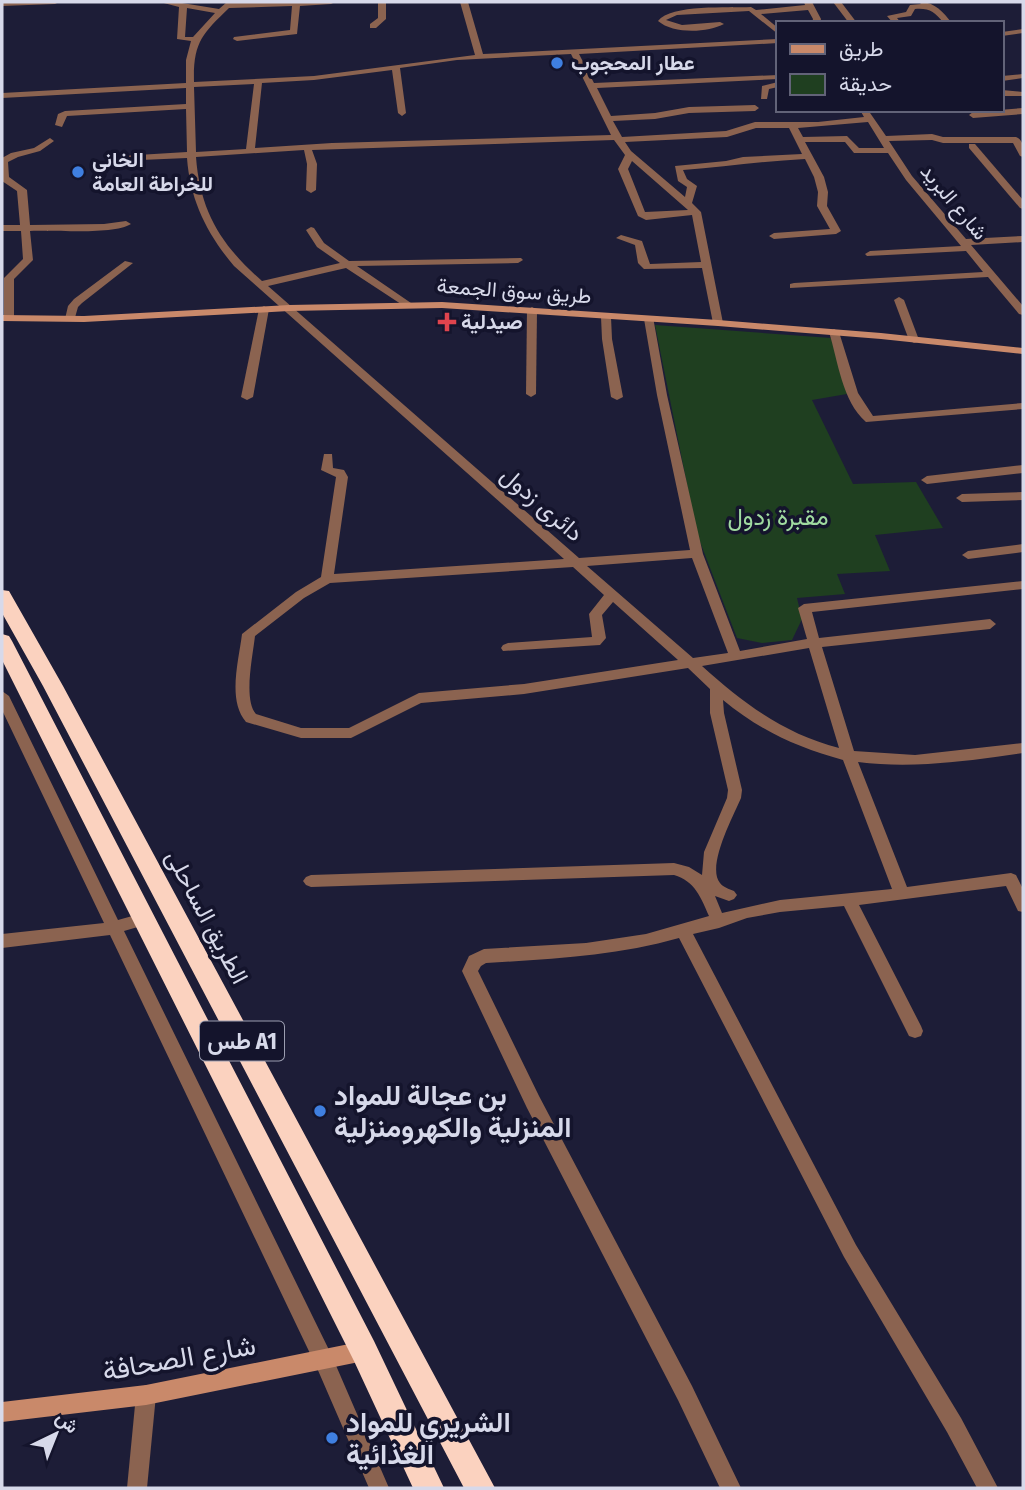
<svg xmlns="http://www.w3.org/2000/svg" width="1025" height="1490" font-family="'Fira Sans Condensed',Vazirmatn,sans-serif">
<rect width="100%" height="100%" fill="#1d1d37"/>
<path fill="#1f3f20" d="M 655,325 L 831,338 L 847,394 L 812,400 L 853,484 L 916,482 L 943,528 L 875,535 L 890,571 L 837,574 L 845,594 L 797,598 L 802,619 L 792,640 L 762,643 L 737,638 L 697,534 Z"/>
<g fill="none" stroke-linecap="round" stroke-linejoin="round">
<g fill="#8b6350" fill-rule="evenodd">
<path d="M 2,2 L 59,2 L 55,4 L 2,6 Z"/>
<path d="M 160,2 L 176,2 L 219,9 L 227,2 L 335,2 L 331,4 L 300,6 L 297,34 L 237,41 L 233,39 L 234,37 L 290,30 L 292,6 L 229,8 C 202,34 193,43 194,82 L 314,76 L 475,55 L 460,2 L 468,2 L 483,54 L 778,39 L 778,43 L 579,54 L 594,83 L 778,75 L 778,79 L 597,88 L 611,116 L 655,113 L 689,107 L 755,105 L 759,108 L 755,111 L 689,113 L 655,119 L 613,121 L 622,137 L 726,131 L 755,122 L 818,122 L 864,117 L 860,110 L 868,110 L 886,136 L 932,134 L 943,137 L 1016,137 C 1024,140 1024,150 1023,157 L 1020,156 L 1013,143 L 943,143 L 932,140 L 889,141 L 912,176 L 966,239 L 1023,236 L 1023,242 L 971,245 L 1023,306 L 1023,315 L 1019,314 L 988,277 L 790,288 L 790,284 L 794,283 L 983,272 L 966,251 L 867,256 L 865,254 L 870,251 L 961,246 L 906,180 L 888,153 L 854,153 L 845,142 L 805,142 L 824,177 L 828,192 L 827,206 L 841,231 L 836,234 L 774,239 L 769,236 L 774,233 L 830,229 L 817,206 L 818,192 L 814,177 L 805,159 C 764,161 724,167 683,170 L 687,179 L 697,186 L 692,203 L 701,212 L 723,323 L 718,326 L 713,323 L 702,268 L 644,269 L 638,263 L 635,245 L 616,238 L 621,235 L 642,241 L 650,264 L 701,262 L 692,215 L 646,220 L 638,216 L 618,169 L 625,155 L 614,140 L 312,150 L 317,164 L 316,190 L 311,193 L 306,190 L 307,164 L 304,150 L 196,157 C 200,212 222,246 262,281 L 340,263 L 317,247 L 306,230 L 311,227 L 314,228 L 324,243 L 349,261 L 521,258 L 523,260 L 518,263 L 357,266 L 411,303 L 411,307 L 407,308 L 346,268 L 268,286 L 579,558 L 690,550 L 657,395 L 644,319 L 649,316 L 653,317 L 667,395 L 703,554 L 740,651 L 807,639 L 798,608 L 804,604 L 1023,581 L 1023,589 L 812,612 L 819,638 L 990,619 L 996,624 L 990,629 L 822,647 L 854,751 L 915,755 L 1023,743 L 1023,753 C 968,761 913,769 858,762 L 907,887 L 1011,873 L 1016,875 L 1023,889 L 1023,912 L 1018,911 L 1006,886 L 859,905 L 921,1026 L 923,1031 L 921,1036 L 915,1038 L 909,1036 L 844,906 L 780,912 L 747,918 L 719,928 L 693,934 L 856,1245 L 961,1418 L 998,1488 L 977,1488 L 947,1432 L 844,1257 L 679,938 C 616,956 552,959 486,963 L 481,966 L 478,971 L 539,1096 L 692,1386 L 741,1488 L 720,1488 L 678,1400 L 527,1108 L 462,971 L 469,956 L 484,949 L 586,943 L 646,934 L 709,916 C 701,898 695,881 674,875 L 311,887 L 306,885 L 303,881 L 306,877 L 311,875 L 674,863 L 689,867 L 702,875 L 704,852 L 727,798 L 728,790 L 710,713 L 710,689 L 688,668 L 524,694 L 421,703 L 351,738 L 301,738 L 246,722 C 227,700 239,660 242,634 L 296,592 L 321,577 L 336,477 L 321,470 L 324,454 L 332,454 L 333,468 L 344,470 L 348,477 L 334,574 L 564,559 L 234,266 C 207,234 190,200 187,158 L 118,161 L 117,159 L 121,156 L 187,152 L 186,109 L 67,116 L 62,127 L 55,125 L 58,114 L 65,111 L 186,104 L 186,88 L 2,98 L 2,93 L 186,83 L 186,60 L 191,41 L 177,39 L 179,7 ZM 187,8 L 215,13 L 193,37 L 185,37 ZM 571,54 L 611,135 L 332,143 L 255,148 L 262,83 L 314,80 L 392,70 L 398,113 L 402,116 L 406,113 L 400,68 L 457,60 ZM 254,84 L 246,149 L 196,152 L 194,87 ZM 868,122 L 884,148 L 859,148 L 847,136 L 803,137 L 798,128 ZM 756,128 L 789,128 L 802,154 L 743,157 L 726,161 L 675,166 L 678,181 L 687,187 L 685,197 L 631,151 L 625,142 L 727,137 ZM 632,161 L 688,210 L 645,212 L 628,169 ZM 692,558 L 728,653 L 693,658 L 587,566 ZM 573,567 L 604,595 L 589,614 L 592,637 L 508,643 L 503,645 L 501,648 L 503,651 L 600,645 L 606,638 L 602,615 L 613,602 L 678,660 L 524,684 L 419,693 L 349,728 L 301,728 L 256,714 C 243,700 253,655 255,636 L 304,598 L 330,583 ZM 809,648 L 839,748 C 784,734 743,703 702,666 ZM 723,700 C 759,730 798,748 843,760 L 892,889 L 780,900 L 722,913 L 715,896 L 729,901 L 734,899 L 737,895 L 734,891 C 729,889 723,887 720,883 C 706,866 734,815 741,798 L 742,790 L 724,713 Z"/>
<path d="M 378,2 L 386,2 L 386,19 L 376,28 L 370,28 L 370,24 L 378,18 Z"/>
<path d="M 804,2 L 812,2 L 821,19 L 820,23 L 812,23 L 813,19 L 808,10 L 761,14 L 778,28 L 778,34 L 749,11 L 677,15 L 666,20 L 682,25 L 720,22 L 724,24 C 707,33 673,34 658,21 C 671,4 729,8 751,7 L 756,10 L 805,5 Z"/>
<path d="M 833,2 L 841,2 L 857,23 L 849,23 Z"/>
<path d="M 919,2 C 934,1 943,12 952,23 L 944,23 C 934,12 930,8 915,9 L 911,16 L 897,18 L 901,23 L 893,23 L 887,16 L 906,12 L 910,5 L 921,4 Z"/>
<path d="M 1023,29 L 1023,33 L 1002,36 L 1002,32 Z"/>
<path d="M 1023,74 L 1023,78 L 1002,81 L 1002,76 Z"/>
<path d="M 778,82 L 778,87 L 769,89 L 767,99 L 761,99 L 762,86 Z"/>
<path d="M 1002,90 L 1023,92 L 1023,96 L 1002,96 Z"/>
<path d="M 1023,108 L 1023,114 L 973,118 L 969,115 L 973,112 Z"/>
<path d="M 50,138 L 54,141 L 40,151 L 18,157 L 8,162 L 9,177 L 27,190 L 30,225 L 104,224 L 126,221 L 131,224 C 114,235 53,230 30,231 L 33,260 L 14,279 L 14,318 L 9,321 L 4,318 L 4,278 L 23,259 L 21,231 L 2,231 L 2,225 L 20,225 L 17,191 L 2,181 L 2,158 L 11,153 L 34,148 Z"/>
<path d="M 969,144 L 975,144 L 1023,200 L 1023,209 L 1020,208 L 969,148 Z"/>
<path d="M 125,261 L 133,263 L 82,303 L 78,307 L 74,321 L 66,321 L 65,319 L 68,306 L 74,299 Z"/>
<path d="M 899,297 L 904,300 L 919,340 L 918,342 L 914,343 L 909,340 L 894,300 Z"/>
<path d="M 264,306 L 269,309 L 253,397 L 247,400 L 241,397 L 259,309 Z"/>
<path d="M 532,307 L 537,310 L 536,394 L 531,397 L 526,394 L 527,310 Z"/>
<path d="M 606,314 L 611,317 L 612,339 L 623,397 L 617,400 L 611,397 L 602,339 L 601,317 Z"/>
<path d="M 834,329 L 839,332 L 858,393 L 873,416 L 1023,403 L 1023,409 L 866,422 C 842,401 838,361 829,332 Z"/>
<path d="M 1023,465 L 1023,473 L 927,484 L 921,480 L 927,476 Z"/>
<path d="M 1023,492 L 1023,500 L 962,502 L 956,498 L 962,494 Z"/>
<path d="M 1023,544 L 1023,552 L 968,559 L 962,555 L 968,551 Z"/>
<path d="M 2,691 L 9,696 L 118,920 L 143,913 L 148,914 L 151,919 L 148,924 L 124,931 L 331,1354 L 389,1488 L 369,1488 L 317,1368 L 110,935 L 2,948 L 2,934 L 104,923 L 2,710 Z"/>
<path d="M 146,1385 L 153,1388 L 156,1395 L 147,1488 L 127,1488 L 136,1395 L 139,1388 Z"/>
</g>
<g fill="#c9896a" fill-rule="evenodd">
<path d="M 442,302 L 718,320 L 881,333 L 1023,348 L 1023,354 L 881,339 L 718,326 L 442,308 L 289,311 L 84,322 L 2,321 L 2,315 L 84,316 L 289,305 Z"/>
<path d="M 364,1341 L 371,1344 L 374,1351 L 371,1358 L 364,1361 L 146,1405 L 2,1422 L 2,1402 L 146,1385 Z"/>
</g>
<g fill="#fbd2bf" fill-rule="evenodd">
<path d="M 2,590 L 9,591 L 63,686 L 495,1488 L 464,1488 L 43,686 L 2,613 Z"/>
<path d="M 2,634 L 9,636 L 12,641 L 374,1341 L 444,1488 L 413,1488 L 354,1361 L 2,660 Z"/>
</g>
</g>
<g fill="#3f7fe0" stroke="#14142c" stroke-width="2.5">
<circle cx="557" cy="63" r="7"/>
<circle cx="78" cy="172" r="7"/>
<circle cx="320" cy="1111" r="7"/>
<circle cx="332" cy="1438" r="7"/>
</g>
<path fill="#e0444e" stroke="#14142c" stroke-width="2.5" d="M443.5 311.5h7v7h7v7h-7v7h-7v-7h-7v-7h7z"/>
<g text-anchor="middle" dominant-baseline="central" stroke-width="7" stroke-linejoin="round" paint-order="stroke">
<g font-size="21" font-weight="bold" fill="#d7d9ea" stroke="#14142c" text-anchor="start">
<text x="571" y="63">عطار المحجوب</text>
<text x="92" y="160">الخاني<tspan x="92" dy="24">للخراطة العامة</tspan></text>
<text x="461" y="322">صيدلية</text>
</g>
<g font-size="21" fill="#d7d9ea" stroke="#14142c">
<text transform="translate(954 202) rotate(50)">شارع البريد</text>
<text transform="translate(514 291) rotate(4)">طريق سوق الجمعة</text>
</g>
<rect fill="#14142c" stroke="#9c9eb1" stroke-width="2" x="200" y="1021.5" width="84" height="39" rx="5"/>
<g font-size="23" font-weight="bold" fill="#d7d9ea">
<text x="242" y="1041">طس A1</text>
</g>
<g font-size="24" fill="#d7d9ea" stroke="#14142c">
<text transform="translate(542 504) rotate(41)">دائرى زدول</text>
<text transform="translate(207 917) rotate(62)">الطريق الساحلى</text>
</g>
<g font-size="24" fill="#a0dba0" stroke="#14142c">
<text x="778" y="517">مقبرة زدول</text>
</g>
<g font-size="28" font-weight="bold" fill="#d7d9ea" stroke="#14142c" text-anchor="start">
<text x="334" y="1095">بن عجالة للمواد<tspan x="334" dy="32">المنزلية والكهرومنزلية</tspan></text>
<text x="346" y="1422">الشريري للمواد<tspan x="346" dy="32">الغذائية</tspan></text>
</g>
<g font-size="28" fill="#d7d9ea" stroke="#14142c">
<text transform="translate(179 1358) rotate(-10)">شارع الصحافة</text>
</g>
</g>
<rect width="1025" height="1490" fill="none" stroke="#d7d9ea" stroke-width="7"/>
<rect x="776" y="21" width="228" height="91" fill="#14142c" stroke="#626378" stroke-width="2"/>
<rect x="790" y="44" width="35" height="10" fill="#c9896a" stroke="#626378" stroke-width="2"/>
<text x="839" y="56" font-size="21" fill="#d7d9ea">طريق</text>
<rect x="790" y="74" width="35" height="21" fill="#1f3f20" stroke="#626378" stroke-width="2"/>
<text x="839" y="91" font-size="21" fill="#d7d9ea">حديقة</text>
<g transform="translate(56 1434) rotate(43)" stroke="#14142c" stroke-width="5" paint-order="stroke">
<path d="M0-5L12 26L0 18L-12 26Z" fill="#d7d9ea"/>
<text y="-10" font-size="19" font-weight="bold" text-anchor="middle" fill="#d7d9ea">ش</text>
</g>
</svg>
